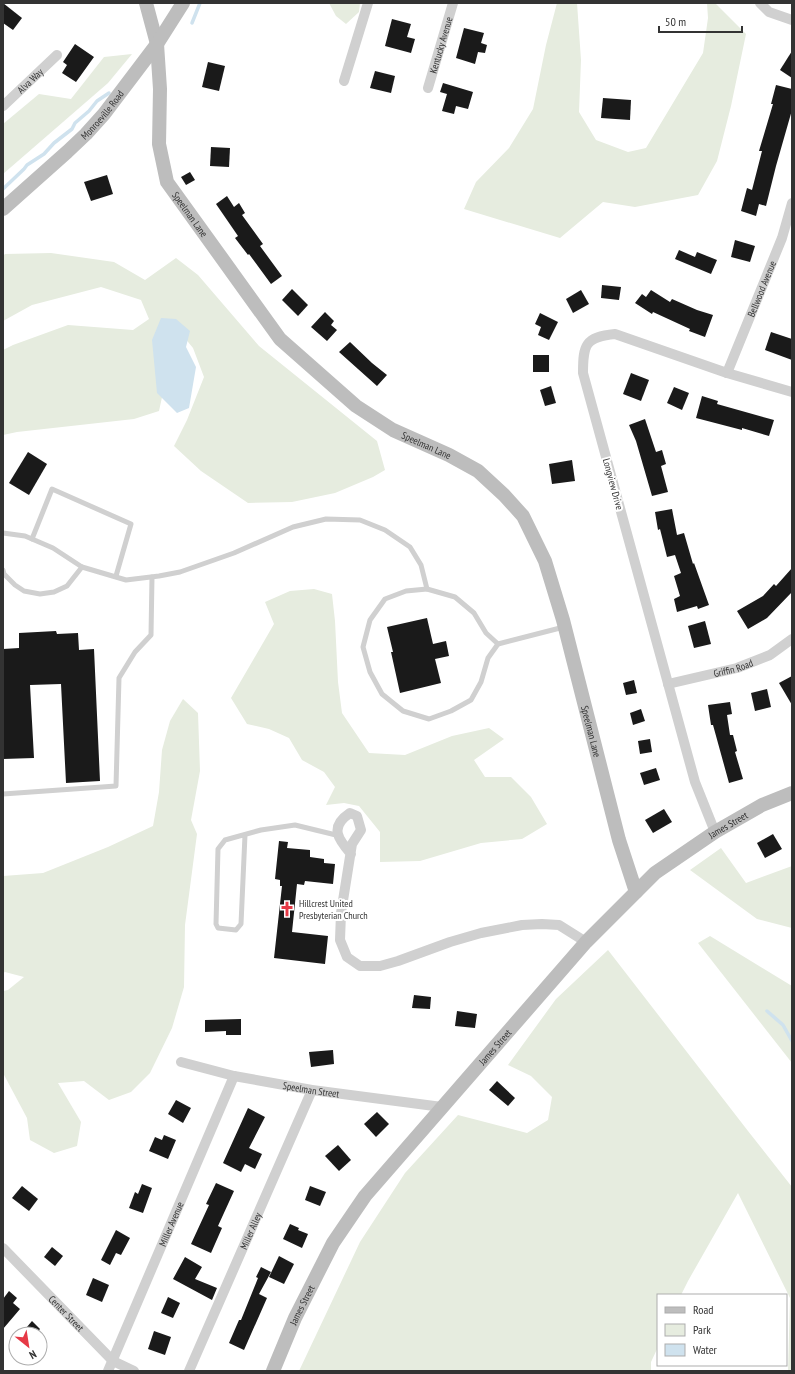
<svg xmlns="http://www.w3.org/2000/svg" width="795" height="1374" font-family="'PT Sans Narrow',sans-serif">
<rect width="100%" height="100%" fill="#fff"/>
<g fill="#e6ecdf">
<path d="M 329,3 L 360,3 L 359,12 L 346,24 L 336,16 Z"/>
<path d="M 557,3 L 577,3 L 581,60 L 579,112 L 596,140 L 628,152 L 646,148 L 703,53 L 708,18 L 707,3 L 715,3 L 746,34 L 731,106 L 717,161 L 698,195 L 635,207 L 603,202 L 560,238 L 464,209 L 476,182 L 509,148 L 533,109 L 546,45 Z"/>
<path d="M 132,54 L 108,83 L 3,174 L 3,124 L 39,94 L 71,99 L 104,57 Z"/>
<path d="M 51,253 L 114,262 L 145,280 L 176,258 L 198,275 L 259,346 L 377,441 L 385,470 L 373,477 L 335,493 L 292,502 L 248,503 L 201,471 L 174,446 L 187,420 L 204,377 L 193,348 L 179,331 L 169,365 L 159,411 L 134,419 L 17,432 L 3,435 L 3,350 L 13,345 L 68,325 L 133,330 L 149,319 L 141,300 L 101,287 L 32,305 L 3,321 L 3,256 L 5,254 Z"/>
<path d="M 314,589 L 332,594 L 335,621 L 338,682 L 342,713 L 369,753 L 405,755 L 452,736 L 489,728 L 504,739 L 474,760 L 485,777 L 511,777 L 531,797 L 547,824 L 522,839 L 481,843 L 420,861 L 380,862 L 380,832 L 359,806 L 344,803 L 326,805 L 335,787 L 324,772 L 302,760 L 289,738 L 269,729 L 247,724 L 231,698 L 274,624 L 265,602 L 290,591 Z"/>
<path d="M 183,699 L 198,713 L 200,771 L 191,820 L 197,834 L 185,925 L 184,987 L 172,1028 L 150,1073 L 131,1092 L 109,1100 L 84,1081 L 58,1083 L 81,1122 L 77,1146 L 54,1153 L 30,1140 L 27,1118 L 3,1073 L 3,991 L 8,990 L 24,977 L 5,972 L 3,973 L 3,876 L 43,873 L 108,847 L 153,826 L 159,792 L 162,750 L 170,721 Z"/>
<path d="M 721,848 L 746,883 L 792,866 L 792,928 L 757,919 L 690,870 Z"/>
<path d="M 710,936 L 792,986 L 792,1063 L 698,943 Z"/>
<path d="M 608,950 L 748,1131 L 792,1187 L 792,1371 L 788,1371 L 790,1298 L 738,1193 L 688,1281 L 681,1295 L 658,1295 L 658,1347 L 651,1362 L 651,1371 L 299,1371 L 360,1242 L 405,1173 L 458,1115 L 527,1133 L 548,1120 L 552,1097 L 531,1076 L 508,1065 L 556,999 Z"/>
</g>
<path fill="#cfe2ee" d="M 161,318 L 176,319 L 190,331 L 186,347 L 196,367 L 189,408 L 177,413 L 157,393 L 152,340 Z"/>
<g fill="none" stroke-linecap="round" stroke-linejoin="round">
<g stroke="#cfe2ee" stroke-width="3.5">
<path d="M 192,23 L 200,3"/>
<path d="M 3,189 L 24,169 L 27,165 L 44,154 L 54,143 L 72,129 L 75,123 L 89,111 L 97,101 L 109,93"/>
<path d="M 767,1011 L 783,1025 L 792,1041"/>
</g>
</g>
<g fill="#1a1a1a">
<path d="M 3,3 L 22,18 L 13,30 L 3,23 Z"/>
<path d="M 392,19 L 411,24 L 407,37 L 415,39 L 411,53 L 385,46 Z"/>
<path d="M 464,28 L 484,33 L 481,43 L 487,45 L 485,53 L 478,52 L 475,64 L 456,58 Z"/>
<path d="M 75,44 L 94,57 L 76,82 L 62,73 L 67,65 L 63,62 Z"/>
<path d="M 792,51 L 792,78 L 780,70 Z"/>
<path d="M 208,62 L 225,66 L 219,91 L 202,87 Z"/>
<path d="M 375,71 L 395,76 L 391,93 L 370,88 Z"/>
<path d="M 443,83 L 473,92 L 468,109 L 456,106 L 454,114 L 442,111 L 447,94 L 440,92 Z"/>
<path d="M 776,85 L 792,89 L 792,110 L 776,166 L 766,206 L 759,204 L 756,216 L 741,211 L 747,188 L 752,190 L 762,151 L 759,151 L 773,104 L 771,104 Z"/>
<path d="M 603,98 L 631,100 L 630,120 L 601,118 Z"/>
<path d="M 211,147 L 230,148 L 229,167 L 210,166 Z"/>
<path d="M 190,172 L 195,180 L 186,185 L 181,177 Z"/>
<path d="M 107,175 L 113,194 L 91,201 L 84,182 Z"/>
<path d="M 227,196 L 234,207 L 239,203 L 245,213 L 242,215 L 263,244 L 260,246 L 282,276 L 271,284 L 249,254 L 248,255 L 235,238 L 238,236 L 216,204 Z"/>
<path d="M 735,240 L 755,246 L 750,262 L 731,257 Z"/>
<path d="M 679,250 L 695,257 L 697,252 L 717,260 L 711,274 L 675,259 Z"/>
<path d="M 602,285 L 621,287 L 619,300 L 601,298 Z"/>
<path d="M 292,289 L 308,305 L 298,316 L 282,300 Z"/>
<path d="M 581,290 L 589,304 L 573,313 L 566,299 Z"/>
<path d="M 651,290 L 670,302 L 672,299 L 697,310 L 713,315 L 705,337 L 689,331 L 690,329 L 653,312 L 652,314 L 635,303 L 642,294 L 646,297 Z"/>
<path d="M 325,312 L 334,321 L 331,325 L 337,330 L 327,341 L 311,327 Z"/>
<path d="M 540,313 L 558,322 L 549,340 L 538,335 L 541,327 L 535,324 Z"/>
<path d="M 771,332 L 792,339 L 792,360 L 765,350 Z"/>
<path d="M 350,342 L 372,363 L 387,375 L 377,386 L 339,352 Z"/>
<rect x="533" y="355" width="16" height="17"/>
<path d="M 631,373 L 649,380 L 641,401 L 623,394 Z"/>
<path d="M 551,386 L 556,403 L 545,406 L 540,390 Z"/>
<path d="M 674,387 L 689,393 L 682,410 L 667,403 Z"/>
<path d="M 702,396 L 718,401 L 717,404 L 774,420 L 769,436 L 742,428 L 742,430 L 696,418 Z"/>
<path d="M 645,419 L 656,452 L 662,450 L 666,464 L 661,466 L 668,492 L 652,496 L 636,441 L 629,425 Z"/>
<path d="M 28,452 L 47,464 L 29,495 L 9,483 Z"/>
<path d="M 572,460 L 575,481 L 552,484 L 549,464 Z"/>
<path d="M 672,509 L 677,535 L 684,533 L 693,564 L 694,563 L 709,605 L 698,609 L 697,606 L 677,612 L 674,599 L 680,596 L 674,576 L 681,573 L 675,555 L 667,557 L 660,529 L 658,530 L 655,512 Z"/>
<path d="M 792,568 L 792,592 L 767,618 L 748,629 L 737,611 L 763,596 L 774,584 L 776,586 Z"/>
<path d="M 427,618 L 433,644 L 446,641 L 449,656 L 435,659 L 441,683 L 400,693 L 391,652 L 393,652 L 387,627 Z"/>
<path d="M 705,621 L 711,644 L 694,648 L 688,626 Z"/>
<path d="M 56,631 L 57,634 L 78,633 L 79,650 L 94,649 L 100,781 L 66,783 L 61,684 L 30,685 L 34,758 L 3,759 L 3,649 L 19,648 L 19,633 Z"/>
<path d="M 792,676 L 792,705 L 779,683 Z"/>
<path d="M 634,680 L 637,693 L 626,695 L 623,683 Z"/>
<path d="M 767,689 L 771,707 L 755,711 L 751,693 Z"/>
<path d="M 730,702 L 732,714 L 727,715 L 730,735 L 733,735 L 737,751 L 735,752 L 743,779 L 729,783 L 713,725 L 711,725 L 708,705 Z"/>
<path d="M 641,709 L 645,721 L 633,725 L 630,713 Z"/>
<path d="M 650,739 L 652,752 L 640,754 L 638,741 Z"/>
<path d="M 656,768 L 660,780 L 644,785 L 640,773 Z"/>
<path d="M 664,809 L 672,822 L 653,833 L 645,820 Z"/>
<path d="M 773,834 L 782,849 L 765,858 L 757,843 Z"/>
<path d="M 279,841 L 288,842 L 287,848 L 310,850 L 310,857 L 324,859 L 324,863 L 335,864 L 333,884 L 305,881 L 304,885 L 297,884 L 292,932 L 328,936 L 325,964 L 274,958 L 282,886 L 280,886 L 280,880 L 275,879 Z"/>
<path d="M 414,995 L 431,997 L 430,1009 L 412,1008 Z"/>
<path d="M 457,1011 L 477,1014 L 475,1028 L 455,1026 Z"/>
<path d="M 241,1019 L 241,1035 L 226,1035 L 226,1031 L 205,1032 L 205,1020 Z"/>
<path d="M 333,1050 L 334,1064 L 311,1067 L 309,1052 Z"/>
<path d="M 497,1081 L 515,1098 L 508,1106 L 489,1090 Z"/>
<path d="M 176,1100 L 191,1108 L 183,1123 L 168,1114 Z"/>
<path d="M 248,1108 L 265,1117 L 249,1148 L 262,1154 L 255,1169 L 245,1164 L 241,1172 L 223,1163 Z"/>
<path d="M 377,1112 L 389,1124 L 376,1137 L 364,1124 Z"/>
<path d="M 164,1135 L 176,1140 L 168,1159 L 149,1151 L 155,1137 L 162,1140 Z"/>
<path d="M 338,1145 L 351,1160 L 339,1171 L 325,1156 Z"/>
<path d="M 216,1183 L 234,1191 L 218,1226 L 222,1228 L 211,1253 L 191,1244 L 209,1205 L 206,1204 Z"/>
<path d="M 142,1184 L 152,1188 L 143,1213 L 129,1208 L 135,1192 L 138,1194 Z"/>
<path d="M 22,1186 L 38,1199 L 29,1211 L 12,1198 Z"/>
<path d="M 310,1186 L 326,1192 L 320,1206 L 305,1200 Z"/>
<path d="M 290,1224 L 299,1228 L 298,1230 L 308,1234 L 302,1248 L 283,1239 Z"/>
<path d="M 116,1230 L 130,1238 L 121,1255 L 116,1253 L 110,1265 L 101,1260 Z"/>
<path d="M 52,1247 L 63,1256 L 55,1266 L 44,1257 Z"/>
<path d="M 279,1256 L 294,1264 L 284,1284 L 269,1277 Z"/>
<path d="M 185,1257 L 202,1267 L 195,1279 L 217,1288 L 212,1300 L 173,1279 Z"/>
<path d="M 261,1267 L 271,1272 L 259,1294 L 267,1298 L 244,1350 L 229,1343 L 239,1320 L 241,1320 L 258,1278 L 256,1277 Z"/>
<path d="M 93,1278 L 109,1285 L 102,1302 L 86,1295 Z"/>
<path d="M 9,1291 L 17,1298 L 13,1303 L 20,1309 L 3,1329 L 3,1299 Z"/>
<path d="M 168,1297 L 180,1303 L 173,1318 L 161,1313 Z"/>
<path d="M 32,1321 L 40,1329 L 36,1334 L 21,1334 Z"/>
<path d="M 154,1331 L 171,1337 L 165,1355 L 148,1349 Z"/>
</g>
<g fill="none" stroke-linecap="round" stroke-linejoin="round">
<g stroke="#d0d0d0" stroke-width="5">
<path d="M 3,533 L 25,536 L 53,548 L 82,567 L 126,580 L 159,576 L 180,572 L 234,553 L 293,527 L 326,519 L 360,520 L 385,530 L 410,547 L 421,565 L 427,589 L 455,597 L 474,613 L 486,633 L 498,644 L 564,627"/>
<path d="M 32,539 L 52,489 L 131,524 L 116,576"/>
<path d="M 3,570 L 4,574 L 15,585 L 24,591 L 40,594 L 54,592 L 67,586 L 82,567"/>
<path d="M 427,589 L 406,591 L 385,599 L 370,620 L 363,647 L 370,672 L 382,694 L 403,711 L 429,719 L 451,711 L 471,700 L 481,682 L 488,658 L 498,644"/>
<path d="M 3,794 L 116,786 L 119,678 L 135,652 L 151,635 L 152,577"/>
<path d="M 245,835 L 241,924 L 236,930 L 218,928 L 216,924 L 218,849 L 225,840 L 261,830 L 295,825 L 336,835"/>
</g>
<g stroke="#d0d0d0" stroke-width="10">
<path d="M 760,3 L 769,12 L 792,20"/>
<path d="M 344,81 L 368,3"/>
<path id="s1" d="M 428,88 L 453,3"/>
<path id="s2" d="M 3,106 L 57,55"/>
<path id="s3" d="M 727,373 L 782,238 L 792,203"/>
<path id="s4" d="M 668,684 L 737,668 L 770,655 L 792,639"/>
<path d="M 715,832 L 695,782 L 583,373 C 583,345 585,337 615,334 L 727,373 L 792,392"/>
<path d="M 351,854 C 338,839 329,827 350,813 L 357,816 L 361,830 L 352,844 L 341,913 L 340,940 L 347,957 L 360,966 L 380,966 L 398,961 L 450,942 L 481,933 L 522,925 L 542,924 L 559,925 L 586,942"/>
<path id="s5" d="M 181,1062 L 234,1076 L 312,1090 L 442,1107"/>
<path id="s6" d="M 3,1248 L 113,1361 L 134,1371"/>
<path id="s7" d="M 108,1371 L 234,1076"/>
<path id="s8" d="M 189,1371 L 312,1090"/>
</g>
<g stroke="#bdbdbd" stroke-width="14">
<path id="s9" d="M 146,3 L 157,44 L 160,89 L 159,144 L 167,182 L 280,339 L 356,406 L 393,430 L 449,455 L 478,471 L 504,495 L 523,516 L 545,561 L 563,620 L 619,840 L 636,892"/>
<path id="s10" d="M 3,209 L 67,152 L 86,134 L 104,114 L 157,44 L 183,3"/>
<path id="s11" d="M 273,1371 L 295,1318 L 333,1243 L 365,1196 L 586,942 L 655,873 L 715,832 L 762,805 L 792,793"/>
</g>
</g>
<defs>
<symbol id="church-bare" viewBox="-9 -9 18 18"><path d="M-1.2-6h2.4v3.5h3.3v2.4h-3.3V6h-2.4V-.1h-3.3v-2.4h3.3Z" fill="#e63946" stroke="#fff" stroke-width="2.5" paint-order="stroke"/></symbol>
</defs>
<g fill-rule="evenodd">
<use href="#church-bare" x="276" y="898" width="22" height="22"/>
</g>
<g text-anchor="middle" dominant-baseline="central" stroke-width="4" stroke-linejoin="round" paint-order="stroke">
<g font-size="10" fill="#333" stroke="#fff">
<text stroke="none"><textPath href="#s1" startOffset="45">Kentucky Avenue</textPath></text>
<text stroke="none"><textPath href="#s2" startOffset="37">Alva Way</textPath></text>
<text stroke="none"><textPath href="#s10" startOffset="137">Monroeville Road</textPath></text>
<text stroke="none"><textPath href="#s9" startOffset="221">Speelman Lane</textPath></text>
<text stroke="none"><textPath href="#s3" startOffset="91">Bellwood Avenue</textPath></text>
<text stroke="none"><textPath href="#s9" startOffset="557">Speelman Lane</textPath></text>
<text transform="translate(613 484) rotate(75)">Longview Drive</text>
<text stroke="none"><textPath href="#s4" startOffset="67">Griffin Road</textPath></text>
<text stroke="none"><textPath href="#s9" startOffset="905">Speelman Lane</textPath></text>
<text stroke="none"><textPath href="#s11" startOffset="720">James Street</textPath></text>
<text stroke="none"><textPath href="#s11" startOffset="396">James Street</textPath></text>
<text stroke="none"><textPath href="#s5" startOffset="133">Speelman Street</textPath></text>
<text stroke="none"><textPath href="#s7" startOffset="160">Miller Avenue</textPath></text>
<text stroke="none"><textPath href="#s8" startOffset="153">Miller Alley</textPath></text>
<text stroke="none"><textPath href="#s11" startOffset="72">James Street</textPath></text>
<text stroke="none"><textPath href="#s6" startOffset="91">Center Street</textPath></text>
</g>
<g font-size="10" fill="#333" stroke="#fff" text-anchor="start">
<text x="299" y="903">Hillcrest United<tspan x="299" dy="12">Presbyterian Church</tspan></text>
</g>
</g>
<rect width="795" height="1374" fill="none" stroke="#333333" stroke-width="8"/>
<rect x="657" y="1294" width="130" height="72" fill="#ffffff" stroke="#adadad"/>
<rect x="665" y="1307" width="20" height="6" fill="#bdbdbd" stroke="#adadad"/>
<text x="693" y="1314" font-size="12" fill="#333333">Road</text>
<rect x="665" y="1324" width="20" height="12" fill="#e6ecdf" stroke="#adadad"/>
<text x="693" y="1334" font-size="12" fill="#333333">Park</text>
<rect x="665" y="1344" width="20" height="12" fill="#cfe2ee" stroke="#adadad"/>
<text x="693" y="1354" font-size="12" fill="#333333">Water</text>
<g transform="translate(28 1346) rotate(150)"><circle r="19" fill="#ffffff" stroke="#adadad"/>
<path d="M0-3L7 15L0 10L-7 15Z" fill="#e63946"/>
<text y="-6" font-size="11" font-weight="bold" text-anchor="middle" fill="#333333">N</text>
</g>
<path d="M659 26v6h83v-6" fill="none" stroke="#333333" stroke-width="2"/>
<text x="665" y="26" font-size="12" fill="#333333" stroke="#ffffff" stroke-width="3" paint-order="stroke">50 m</text>
</svg>
